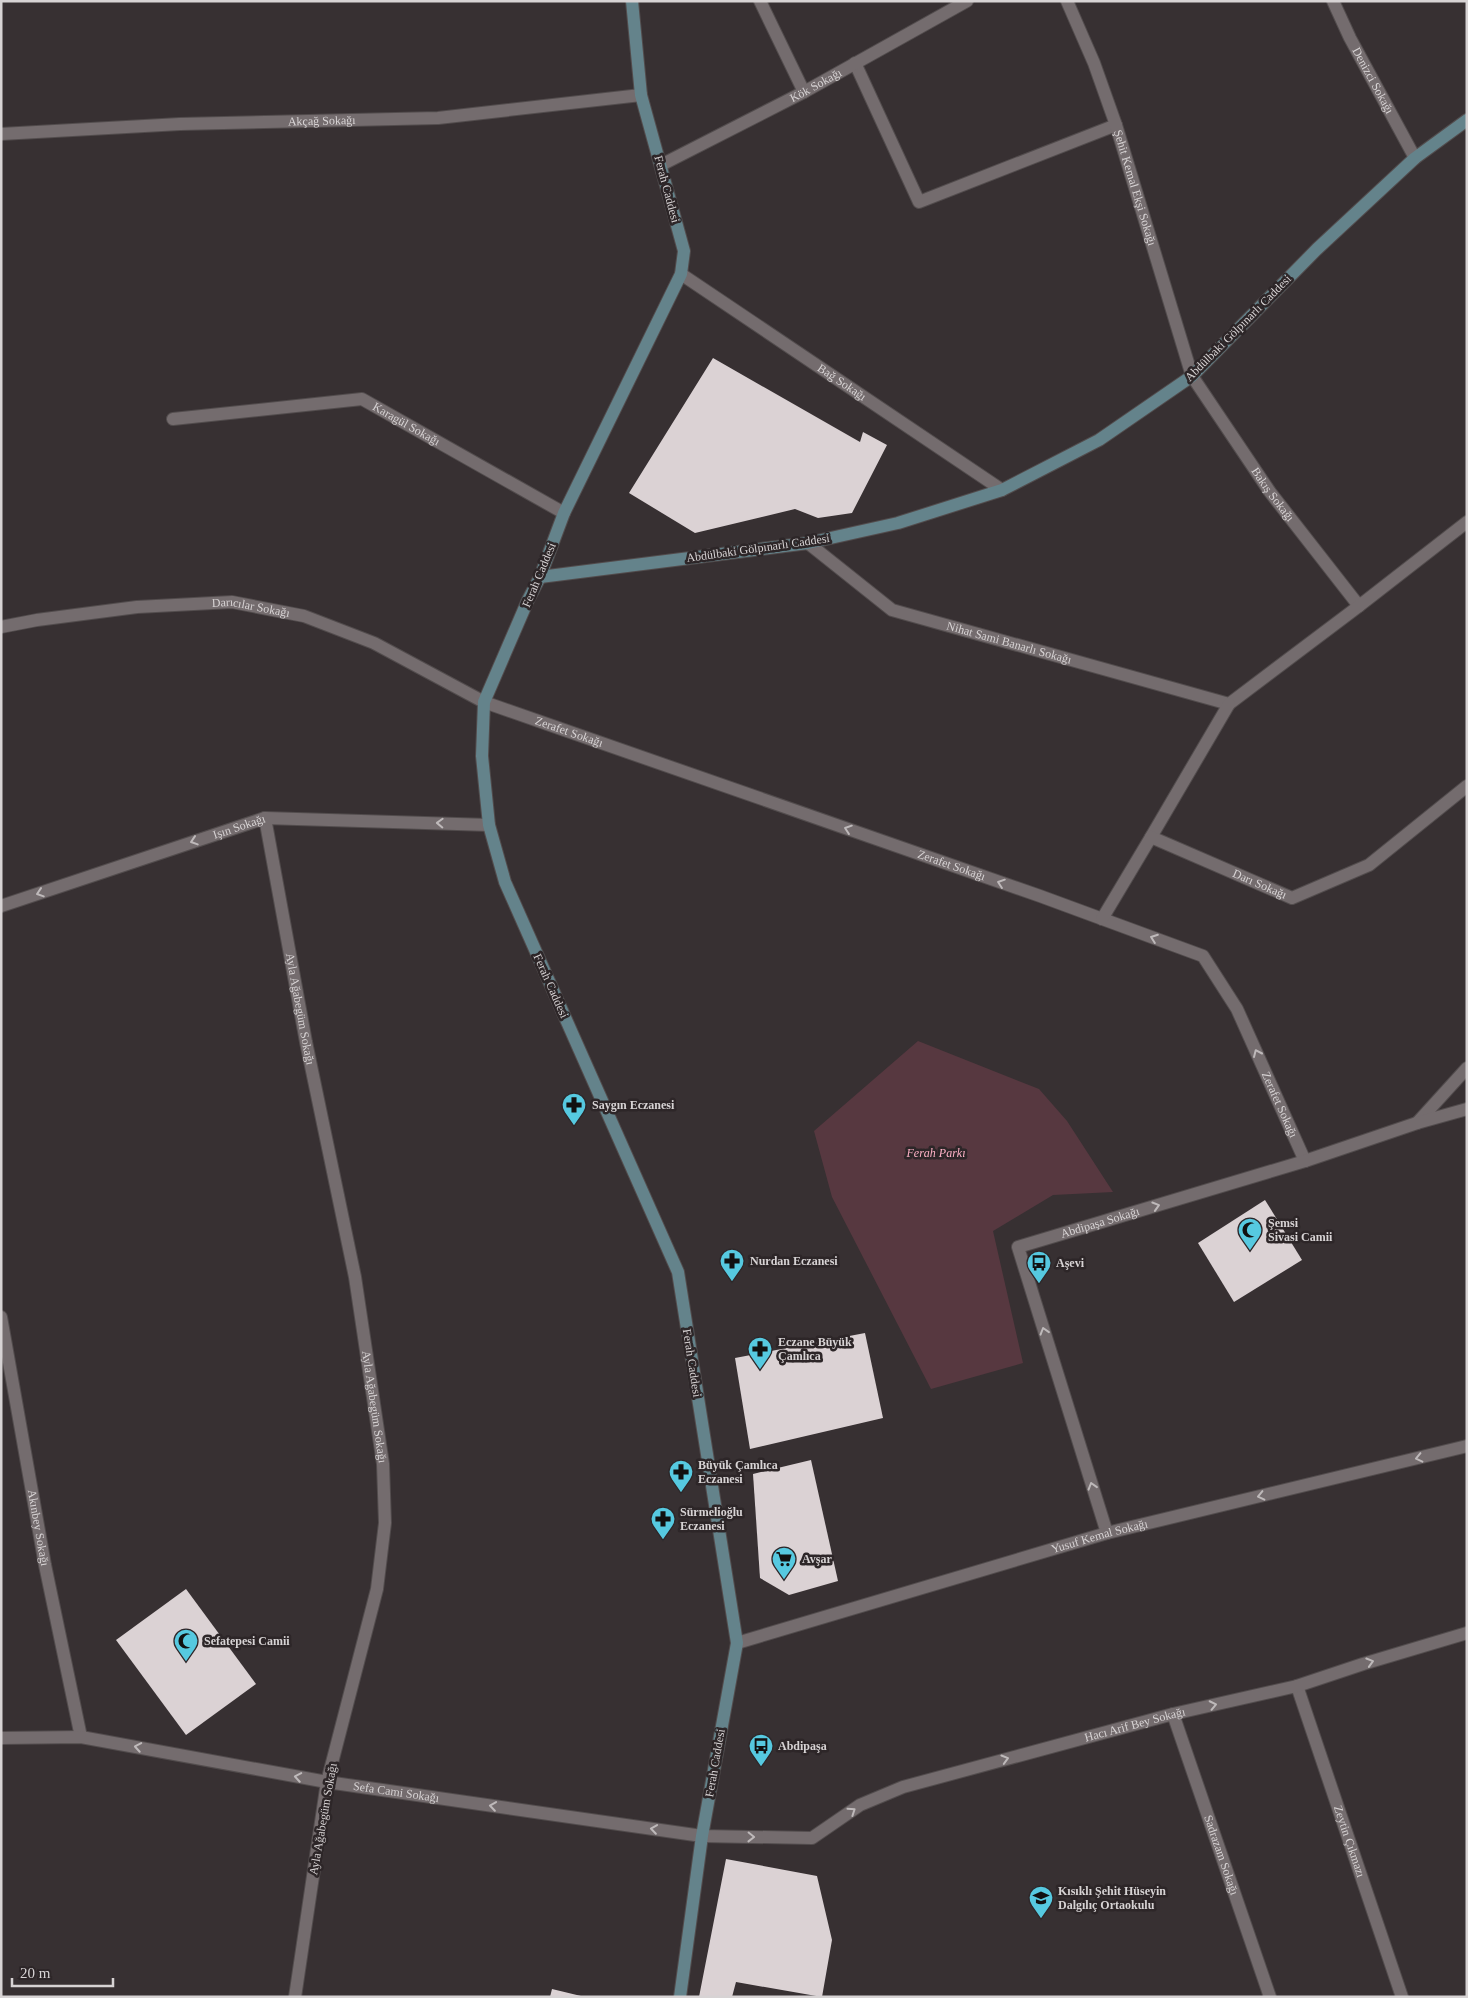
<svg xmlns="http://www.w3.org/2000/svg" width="1468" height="1998" font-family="Georgia,serif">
<rect width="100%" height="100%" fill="#373032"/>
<path fill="#573840" d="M 918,1041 L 1039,1089 L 1067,1121 L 1113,1192 L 1053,1195 L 993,1231 L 1023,1363 L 931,1389 L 832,1197 L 814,1131 Z"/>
<g fill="#dbd2d4">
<path d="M 713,358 L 860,442 L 863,432 L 887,445 L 852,513 L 818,518 L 795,509 L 695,533 L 629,493 Z"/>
<path d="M 1265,1200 L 1302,1260 L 1234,1302 L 1198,1243 Z"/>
<path d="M 865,1333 L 883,1418 L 750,1449 L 735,1358 Z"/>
<path d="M 811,1460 L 838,1581 L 789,1595 L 760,1578 L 753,1474 Z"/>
<path d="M 186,1589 L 256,1684 L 186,1735 L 116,1640 Z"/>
<path d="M 726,1859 L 817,1876 L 832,1940 L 822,1997 L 736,1982 L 732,1997 L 699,1997 Z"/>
<path d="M 552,1989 L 581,1996 L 581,1997 L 550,1997 Z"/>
</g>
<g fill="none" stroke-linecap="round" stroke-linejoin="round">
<defs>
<path id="lane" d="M 855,63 L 919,202 L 1116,125"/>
<g id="street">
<path d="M 760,1 L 804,92"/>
<path id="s1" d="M 1067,1 L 1094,63 L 1116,125 L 1192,376 L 1270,492 L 1359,606"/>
<path id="s2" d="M 1333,1 L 1350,38 L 1415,158"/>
<path id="s3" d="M 1,134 L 180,124 L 438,118 L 641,95"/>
<path id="s4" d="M 661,165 L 804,92 L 967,1"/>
<path id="s5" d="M 681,274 L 1002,490"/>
<path id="s6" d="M 173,419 L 362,399 L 564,513"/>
<path id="s7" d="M 808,543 L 892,610 L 1229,704 L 1359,606 L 1467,522"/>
<path id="s8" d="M 1,627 L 37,620 L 137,607 L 232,602 L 304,616 L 374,643 L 484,702 L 1040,896 L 1203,956 L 1237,1009 L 1305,1161"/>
<path id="s9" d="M 265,818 L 306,1042 L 355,1277 L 383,1464 L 385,1523 L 377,1589 L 327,1782 L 295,1997"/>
<path d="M 1151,837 L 1229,704"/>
<path id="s10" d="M 1,906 L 265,818 L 489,825"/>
<path id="s11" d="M 1102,919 L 1151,837 L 1292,898 L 1369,865 L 1467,786"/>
<path d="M 1417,1123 L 1467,1068"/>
<path id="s12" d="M 1,1317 L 45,1565 L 81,1737"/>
<path id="s13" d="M 1107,1533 L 1018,1247 L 1305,1161 L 1417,1123 L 1467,1109"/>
<path id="s14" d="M 737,1643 L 1107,1533 L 1467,1446"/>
<path id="s15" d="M 1297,1686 L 1402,1997"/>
<path id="s16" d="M 1173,1714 L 1270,1997"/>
<path id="s17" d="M 1,1738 L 81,1737 L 327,1782 L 702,1836 L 812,1838 L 860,1805 L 903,1787 L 1173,1714 L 1297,1686 L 1363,1664 L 1467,1633"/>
</g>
<g id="secondary">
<path d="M 632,1 L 641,95 L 684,251 L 681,274 L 564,513 L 540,577 L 528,600 L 484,702 L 482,756 L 489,825 L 505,882 L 678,1272 L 737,1643 L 702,1836 L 680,1997"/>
<path d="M 540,577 L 808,543 L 898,523 L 1002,490 L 1099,440 L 1192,376 L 1317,249 L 1415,158 L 1467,120"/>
</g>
</defs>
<use href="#lane" stroke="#524c4d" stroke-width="14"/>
<use href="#street" stroke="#524c4d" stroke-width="14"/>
<use href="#secondary" stroke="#524c4d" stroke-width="14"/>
<use href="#lane" stroke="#746c6e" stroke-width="12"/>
<use href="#street" stroke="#746c6e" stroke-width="12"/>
<use href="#secondary" stroke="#64838b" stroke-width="12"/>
</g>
<defs><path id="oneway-chevron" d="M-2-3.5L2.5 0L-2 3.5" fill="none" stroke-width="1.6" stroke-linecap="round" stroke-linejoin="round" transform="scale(1.25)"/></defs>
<g stroke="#beb9ba">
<use href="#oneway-chevron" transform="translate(440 823) rotate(-178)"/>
<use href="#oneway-chevron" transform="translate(848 829) rotate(-161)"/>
<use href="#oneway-chevron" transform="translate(194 841) rotate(162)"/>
<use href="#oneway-chevron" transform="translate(1001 883) rotate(-161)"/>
<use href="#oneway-chevron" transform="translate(40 893) rotate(162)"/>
<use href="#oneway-chevron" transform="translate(1154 938) rotate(-160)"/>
<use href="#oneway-chevron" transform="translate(1257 1053) rotate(-114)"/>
<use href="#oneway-chevron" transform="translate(1156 1206) rotate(-17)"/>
<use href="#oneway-chevron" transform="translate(1044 1331) rotate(-107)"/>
<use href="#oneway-chevron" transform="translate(1419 1458) rotate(167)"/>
<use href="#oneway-chevron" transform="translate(1092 1486) rotate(-107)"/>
<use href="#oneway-chevron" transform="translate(1261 1496) rotate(167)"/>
<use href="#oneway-chevron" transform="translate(1370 1662) rotate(-17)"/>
<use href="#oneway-chevron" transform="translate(1213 1705) rotate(-12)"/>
<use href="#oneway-chevron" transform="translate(138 1747) rotate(-170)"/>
<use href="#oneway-chevron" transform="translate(1005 1759) rotate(-16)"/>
<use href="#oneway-chevron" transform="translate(298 1777) rotate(-170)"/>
<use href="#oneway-chevron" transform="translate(493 1806) rotate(-172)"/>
<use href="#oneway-chevron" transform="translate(852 1811) rotate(-34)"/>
<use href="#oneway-chevron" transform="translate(654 1829) rotate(-172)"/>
<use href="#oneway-chevron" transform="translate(751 1837) rotate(1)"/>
</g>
<defs>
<symbol id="pharmacy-pin" viewBox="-11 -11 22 30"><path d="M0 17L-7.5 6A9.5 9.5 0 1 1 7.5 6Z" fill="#56c9e0" stroke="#2d2628"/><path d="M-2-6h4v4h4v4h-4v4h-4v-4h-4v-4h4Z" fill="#111"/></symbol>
<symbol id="mosque-pin" viewBox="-11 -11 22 30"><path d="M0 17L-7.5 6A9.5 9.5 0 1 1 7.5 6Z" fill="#56c9e0" stroke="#2d2628"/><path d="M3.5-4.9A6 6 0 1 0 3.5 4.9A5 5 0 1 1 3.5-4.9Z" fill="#111"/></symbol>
<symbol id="bus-pin" viewBox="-11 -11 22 30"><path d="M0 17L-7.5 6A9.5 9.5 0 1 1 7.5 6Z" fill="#56c9e0" stroke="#2d2628"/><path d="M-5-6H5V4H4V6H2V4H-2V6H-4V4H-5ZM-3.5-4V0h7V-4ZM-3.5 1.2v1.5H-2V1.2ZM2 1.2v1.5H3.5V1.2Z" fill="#111"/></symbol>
<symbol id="supermarket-pin" viewBox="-11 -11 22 30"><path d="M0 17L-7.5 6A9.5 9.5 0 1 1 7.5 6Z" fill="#56c9e0" stroke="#2d2628"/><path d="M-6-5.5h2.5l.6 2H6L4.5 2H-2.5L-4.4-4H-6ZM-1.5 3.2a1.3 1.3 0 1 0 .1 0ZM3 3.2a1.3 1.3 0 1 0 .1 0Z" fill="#111"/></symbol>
<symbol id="school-pin" viewBox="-11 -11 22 30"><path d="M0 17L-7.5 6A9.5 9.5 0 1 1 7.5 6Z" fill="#56c9e0" stroke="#2d2628"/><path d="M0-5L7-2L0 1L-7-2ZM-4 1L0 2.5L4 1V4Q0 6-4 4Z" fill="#111"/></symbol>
</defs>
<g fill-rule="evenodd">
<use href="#pharmacy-pin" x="560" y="1091" width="28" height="38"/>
<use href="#mosque-pin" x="1236" y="1216" width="28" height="38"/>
<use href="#pharmacy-pin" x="718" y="1247" width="28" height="38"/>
<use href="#bus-pin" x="1025" y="1249" width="28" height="38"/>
<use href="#pharmacy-pin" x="746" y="1335" width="28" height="38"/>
<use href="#pharmacy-pin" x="667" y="1458" width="28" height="38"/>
<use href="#pharmacy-pin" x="649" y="1505" width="28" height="38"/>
<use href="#supermarket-pin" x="770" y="1545" width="28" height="38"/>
<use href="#mosque-pin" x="172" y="1627" width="28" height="38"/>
<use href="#bus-pin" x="747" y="1732" width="28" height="38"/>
<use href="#school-pin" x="1027" y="1884" width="28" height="38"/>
</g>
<g text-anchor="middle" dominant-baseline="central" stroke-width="5" stroke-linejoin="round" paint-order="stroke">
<g font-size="12" fill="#d7d3d4" stroke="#2d2628">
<text stroke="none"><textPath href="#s2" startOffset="89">Denizci Sokağı</textPath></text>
<text stroke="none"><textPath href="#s4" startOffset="174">Kök Sokağı</textPath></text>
<text stroke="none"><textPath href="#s3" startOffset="321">Akçağ Sokağı</textPath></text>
<text stroke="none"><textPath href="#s1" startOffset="199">Şehit Kemal Ekşi Sokağı</textPath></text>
<text transform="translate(667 189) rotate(75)">Ferah Caddesi</text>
<text transform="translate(1238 328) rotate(-45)">Abdülbaki Gölpınarlı Caddesi</text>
<text stroke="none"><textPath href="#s5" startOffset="194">Bağ Sokağı</textPath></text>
<text stroke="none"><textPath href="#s6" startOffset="241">Karagül Sokağı</textPath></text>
<text stroke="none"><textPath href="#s1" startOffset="539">Bakış Sokağı</textPath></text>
<text transform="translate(758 548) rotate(-8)">Abdülbaki Gölpınarlı Caddesi</text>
<text transform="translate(539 575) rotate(-67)">Ferah Caddesi</text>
<text stroke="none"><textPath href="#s8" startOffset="252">Darıcılar Sokağı</textPath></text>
<text stroke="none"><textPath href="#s7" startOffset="229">Nihat Sami Banarlı Sokağı</textPath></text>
<text stroke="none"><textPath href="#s8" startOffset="596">Zerafet Sokağı</textPath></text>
<text stroke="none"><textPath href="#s10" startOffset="251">Işın Sokağı</textPath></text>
<text stroke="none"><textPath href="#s8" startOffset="1001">Zerafet Sokağı</textPath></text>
<text stroke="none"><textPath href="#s11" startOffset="214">Darı Sokağı</textPath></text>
<text transform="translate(551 986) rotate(66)">Ferah Caddesi</text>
<text stroke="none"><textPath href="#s9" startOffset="194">Ayla Ağabegüm Sokağı</textPath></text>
<text stroke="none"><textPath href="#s8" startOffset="1436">Zerafet Sokağı</textPath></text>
<text stroke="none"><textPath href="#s13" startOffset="385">Abdipaşa Sokağı</textPath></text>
<text transform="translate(692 1363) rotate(81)">Ferah Caddesi</text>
<text stroke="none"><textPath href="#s9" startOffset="599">Ayla Ağabegüm Sokağı</textPath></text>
<text stroke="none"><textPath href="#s12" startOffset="214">Akınbey Sokağı</textPath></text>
<text stroke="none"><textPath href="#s14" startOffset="378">Yusuf Kemal Sokağı</textPath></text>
<text stroke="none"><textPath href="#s17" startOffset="1164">Hacı Arif Bey Sokağı</textPath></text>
<text transform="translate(715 1763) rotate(-80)">Ferah Caddesi</text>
<text stroke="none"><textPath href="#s17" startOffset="400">Sefa Cami Sokağı</textPath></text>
<text transform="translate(323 1819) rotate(-80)">Ayla Ağabegüm Sokağı</text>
<text stroke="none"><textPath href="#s15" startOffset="164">Zeytin Çıkmazı</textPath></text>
<text stroke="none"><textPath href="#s16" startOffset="149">Sadrazam Sokağı</textPath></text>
</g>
<g font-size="12" font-weight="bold" fill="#d7d3d4" stroke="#2d2628" text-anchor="start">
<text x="592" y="1105">Saygın Eczanesi</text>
<text x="1268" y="1223">Şemsi<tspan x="1268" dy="14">Sivasi Camii</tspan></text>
<text x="750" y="1261">Nurdan Eczanesi</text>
<text x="1056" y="1263">Aşevi</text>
<text x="778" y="1342">Eczane Büyük<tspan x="778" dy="14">Çamlıca</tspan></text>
<text x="698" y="1465">Büyük Çamlıca<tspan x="698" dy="14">Eczanesi</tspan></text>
<text x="680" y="1512">Sürmelioğlu<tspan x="680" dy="14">Eczanesi</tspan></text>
<text x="802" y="1559">Avşar</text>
<text x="204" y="1641">Sefatepesi Camii</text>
<text x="778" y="1746">Abdipaşa</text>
<text x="1058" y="1891">Kısıklı Şehit Hüseyin<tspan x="1058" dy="14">Dalgılıç Ortaokulu</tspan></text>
</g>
<g font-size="12" font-style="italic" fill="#feb1c6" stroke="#2d2628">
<text x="936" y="1153">Ferah Parkı</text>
</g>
</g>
<rect width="1468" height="1998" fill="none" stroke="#d7d3d4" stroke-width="5"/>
<path d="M12 1978v8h101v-8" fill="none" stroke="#d7d3d4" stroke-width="2.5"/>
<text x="20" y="1978" font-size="15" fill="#d7d3d4" stroke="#2d2628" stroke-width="4" paint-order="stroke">20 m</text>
</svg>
